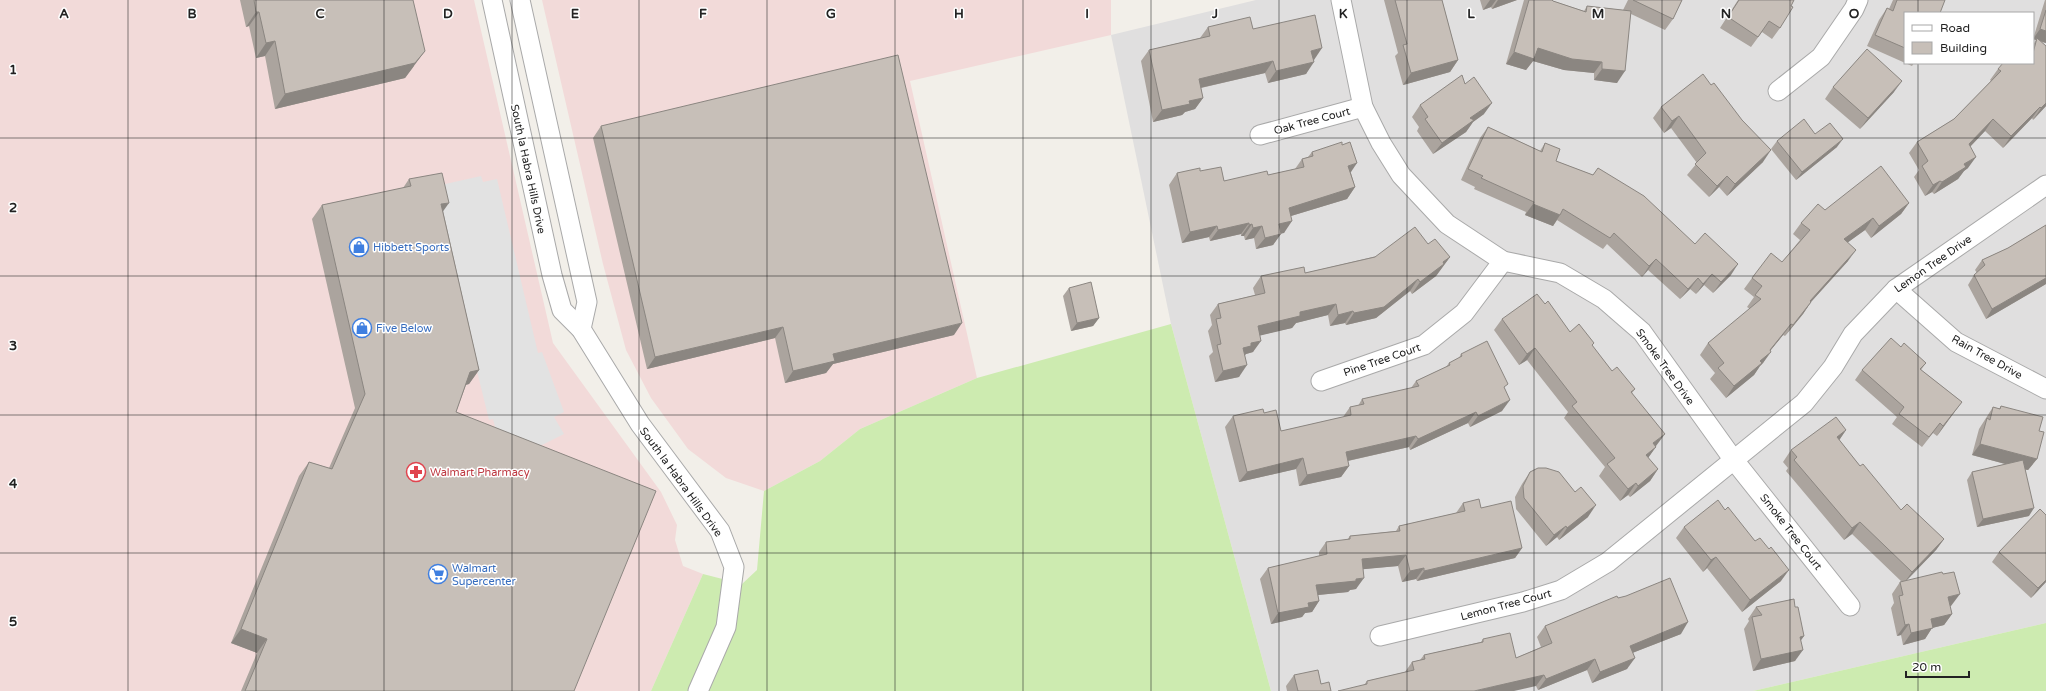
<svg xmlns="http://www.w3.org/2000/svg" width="2046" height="691" font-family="'Varela Round',sans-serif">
<rect width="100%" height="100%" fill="#f2efe9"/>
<path fill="#e0dfdf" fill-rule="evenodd" d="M 1256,0 L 2046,0 L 2046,623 L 1753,691 L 1271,691 L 1171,324 L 1111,35 ZM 1905,13 L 2033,13 L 2033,63 L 1905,63 Z"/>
<g fill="#f2dad9">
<path d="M 0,0 L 474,0 L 553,343 L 661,492 L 677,525 L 675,540 L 683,566 L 703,574 L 651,691 L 0,691 Z"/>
<path d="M 542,0 L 1111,0 L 1111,35 L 910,81 L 977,378 L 860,429 L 820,461 L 764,491 L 726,478 L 688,449 L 651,398 L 626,350 L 603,264 Z"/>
</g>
<g fill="#cdebb0">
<path d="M 1171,324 L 1271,691 L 651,691 L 703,574 L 742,584 L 757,570 L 764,491 L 820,461 L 860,429 L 977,378 Z"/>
<path d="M 2046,623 L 2046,691 L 1753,691 Z"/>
</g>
<path fill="#e2e2e2" d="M 481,176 L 483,182 L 497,179 L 538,353 L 542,352 L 564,412 L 554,417 L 564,434 L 542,445 L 499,442 L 493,419 L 489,420 L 432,187 Z"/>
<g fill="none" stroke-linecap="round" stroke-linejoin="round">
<defs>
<g id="minor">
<path d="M 492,0 L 552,275 L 562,310 L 581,329 L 640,424 L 720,531 L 734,567 L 726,627 L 698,691"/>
<path d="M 520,0 L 587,302 L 581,329"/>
<path d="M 1341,0 L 1363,107 L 1381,143 L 1401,175 L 1447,224 L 1503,261 L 1560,273 L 1604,299 L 1642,332 L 1733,459 L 1850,606"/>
<path d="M 1778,91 L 1821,57 L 1854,9 L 1858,0"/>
<path d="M 1260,135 L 1363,107"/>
<path d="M 1896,289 L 1956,342 L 2046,389"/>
<path d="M 1321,381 L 1424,345 L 1464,313 L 1503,261"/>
<path d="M 1380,636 L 1523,602 L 1561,590 L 1608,562 L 1804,403 L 1833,367 L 1853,334 L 1896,289 L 2046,185"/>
</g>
</defs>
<use href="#minor" stroke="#a9a9a9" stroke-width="21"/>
<use href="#minor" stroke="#fff" stroke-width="19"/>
</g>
<g fill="#aba49e">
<path d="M 240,0 L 413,0 L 414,66 L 405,78 L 275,109 L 265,56 L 256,58 L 249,26 L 246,27 Z"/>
<path d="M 1384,0 L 1442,0 L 1458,60 L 1450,72 L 1403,85 L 1395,56 L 1398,53 Z"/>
<path d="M 1480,0 L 1517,0 L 1492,9 L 1491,7 L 1483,10 Z"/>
<path d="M 1524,0 L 1552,0 L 1553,1 L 1584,11 L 1587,6 L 1623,10 L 1628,0 L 1682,0 L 1673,19 L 1665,30 L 1631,14 L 1617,83 L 1594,80 L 1594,73 L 1564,70 L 1533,61 L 1526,70 L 1506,64 Z"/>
<path d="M 1738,0 L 1794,0 L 1780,28 L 1772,39 L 1762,32 L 1751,47 L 1720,28 Z"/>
<path d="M 1893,0 L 1945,0 L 1905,13 L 1905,63 L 1914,63 L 1912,66 L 1867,46 L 1879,20 L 1887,8 L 1889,9 Z"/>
<path d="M 2045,0 L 2046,0 L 2046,43 L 2041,42 L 2046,46 L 2046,106 L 2033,120 L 2032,118 L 2003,148 L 1985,131 L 1970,147 L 1968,168 L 1964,171 L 1958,179 L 1934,194 L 1932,192 L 1925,196 L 1914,177 L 1919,170 L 1909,153 L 1917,142 L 1954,119 L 1991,81 L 1990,80 L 1998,69 L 2033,63 L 2033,45 L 2036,40 L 2033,39 Z"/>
<path d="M 1208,27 L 1253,29 L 1314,60 L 1313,60 L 1306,74 L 1268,83 L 1265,73 L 1201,88 L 1203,98 L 1195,109 L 1185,112 L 1182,115 L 1153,122 L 1141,61 L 1149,50 L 1200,38 Z"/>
<path d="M 1465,84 L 1484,114 L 1473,122 L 1466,132 L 1433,154 L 1417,131 L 1419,127 L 1412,117 L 1420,105 Z"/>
<path d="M 1833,87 L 1894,92 L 1860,129 L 1825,99 Z"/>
<path d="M 1661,107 L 1763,162 L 1727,196 L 1719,187 L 1709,197 L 1687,175 L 1697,163 L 1671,128 L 1664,133 L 1653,118 Z"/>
<path d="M 601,126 L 954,335 L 833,364 L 826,373 L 785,383 L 775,338 L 647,369 L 593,138 Z"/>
<path d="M 1488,127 L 1540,151 L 1545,143 L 1556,161 L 1593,175 L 1598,168 L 1695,244 L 1731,275 L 1713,293 L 1704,285 L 1696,294 L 1690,289 L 1680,299 L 1648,270 L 1642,277 L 1607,244 L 1603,249 L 1557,220 L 1553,226 L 1525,215 L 1526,212 L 1474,189 L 1475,187 L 1461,180 L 1480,138 Z"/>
<path d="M 1815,134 L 1837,147 L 1796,180 L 1771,149 L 1777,141 Z"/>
<path d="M 1312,152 L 1351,173 L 1355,187 L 1347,199 L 1291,216 L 1284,233 L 1281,233 L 1273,245 L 1256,249 L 1254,238 L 1245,240 L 1244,236 L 1241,236 L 1241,234 L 1210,241 L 1209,237 L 1182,243 L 1169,185 L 1177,173 L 1200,171 L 1224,181 L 1268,175 L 1295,169 L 1302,159 L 1308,157 Z"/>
<path d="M 409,179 L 443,211 L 479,370 L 469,384 L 466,385 L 456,412 L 574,691 L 241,691 L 257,653 L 231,643 L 299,476 L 309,462 L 329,468 L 355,408 L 312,219 L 322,205 L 403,188 Z"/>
<path d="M 1909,203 L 1901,214 L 1871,238 L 1865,230 L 1848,242 L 1848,261 L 1811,302 L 1803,314 L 1785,336 L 1783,335 L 1770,351 L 1763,363 L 1760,366 L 1754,375 L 1726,398 L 1710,379 L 1715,373 L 1700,355 L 1708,343 L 1750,309 L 1747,307 L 1754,297 L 1744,289 L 1752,278 L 1782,262 L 1800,240 L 1793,234 L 1801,223 L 1825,210 Z"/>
<path d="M 2046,225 L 2046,284 L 1986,319 L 1968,285 L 1974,275 L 1977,273 L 1975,270 L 1982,260 L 2008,248 Z"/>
<path d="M 1428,244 L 1450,257 L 1436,276 L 1412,294 L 1410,291 L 1376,318 L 1346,325 L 1345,323 L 1330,326 L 1328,315 L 1296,323 L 1292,328 L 1260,335 L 1253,352 L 1246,354 L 1245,355 L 1239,377 L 1215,382 L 1209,356 L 1213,352 L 1208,331 L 1212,325 L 1210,315 L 1218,304 L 1255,295 L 1253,288 L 1261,276 L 1305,273 Z"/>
<path d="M 1069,288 L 1099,318 L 1093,326 L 1071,331 L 1063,296 Z"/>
<path d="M 1545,304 L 1570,332 L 1594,343 L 1592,346 L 1612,371 L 1635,389 L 1632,393 L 1656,446 L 1648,458 L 1658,469 L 1650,481 L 1630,497 L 1628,495 L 1620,501 L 1599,476 L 1605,467 L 1564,418 L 1568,412 L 1527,360 L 1519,365 L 1494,330 L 1502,319 Z"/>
<path d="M 1901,347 L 1926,363 L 1921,370 L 1962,402 L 1937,436 L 1933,433 L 1922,447 L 1892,424 L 1897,417 L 1855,380 L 1862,370 Z"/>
<path d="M 1461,354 L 1505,389 L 1502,411 L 1470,427 L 1468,423 L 1410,450 L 1409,447 L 1348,461 L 1349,466 L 1341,477 L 1299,486 L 1296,469 L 1239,482 L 1225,427 L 1233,416 L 1264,413 L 1281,431 L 1343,417 L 1350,407 L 1358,406 L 1362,399 L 1411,388 L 1416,381 L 1446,367 L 1449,363 L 1459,358 Z"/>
<path d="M 2001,406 L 2039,431 L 2037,459 L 2028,470 L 2025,470 L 2029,516 L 1977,527 L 1967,480 L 1972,472 L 2005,464 L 1972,455 L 1979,429 L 1993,407 L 1999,409 Z"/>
<path d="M 1846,430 L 1839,440 L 1860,466 L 1901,510 L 1944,539 L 1936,550 L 1906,581 L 1951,606 L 1950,606 L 1952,614 L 1944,625 L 1932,628 L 1925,639 L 1903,645 L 1901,635 L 1897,636 L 1891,608 L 1894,603 L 1892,594 L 1900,582 L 1902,582 L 1852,534 L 1844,540 L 1786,471 L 1788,468 L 1783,462 L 1791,450 Z"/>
<path d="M 1530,472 L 1588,517 L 1559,540 L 1557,537 L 1546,546 L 1516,509 L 1515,497 L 1522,484 Z"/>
<path d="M 1463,503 L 1481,508 L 1522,548 L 1515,558 L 1417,581 L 1416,579 L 1402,582 L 1398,566 L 1363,569 L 1356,589 L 1350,590 L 1348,592 L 1318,595 L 1319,601 L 1312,612 L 1305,613 L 1302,617 L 1271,624 L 1260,579 L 1268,568 L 1319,556 L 1319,552 L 1326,542 L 1347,540 L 1350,536 L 1396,531 L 1399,526 L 1456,513 Z"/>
<path d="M 1725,510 L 1755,541 L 1781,581 L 1742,612 L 1707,568 L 1703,572 L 1676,538 L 1684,527 Z"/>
<path d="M 2046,515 L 2046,582 L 2031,598 L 1992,562 L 1999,552 Z"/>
<path d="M 1618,598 L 1681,634 L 1632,653 L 1627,669 L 1592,683 L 1587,670 L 1538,690 L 1536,686 L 1364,685 L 1367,681 L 1405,672 L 1412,662 L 1420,660 L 1424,655 L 1481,642 L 1483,639 L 1516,658 L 1541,647 L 1537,637 L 1545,626 Z"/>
<path d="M 1756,607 L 1795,607 L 1804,636 L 1801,640 L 1795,661 L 1753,671 L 1744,629 L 1749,621 L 1748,619 Z"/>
<path d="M 1294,675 L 1321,684 L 1331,691 L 1287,691 L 1286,686 Z"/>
</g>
<g fill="#8b8681">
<path d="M 1490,0 L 1496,0 L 1491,7 L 1483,10 Z"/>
<path d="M 1498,0 L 1517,0 L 1492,9 Z"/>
<path d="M 256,12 L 259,12 L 249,26 L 246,27 Z"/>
<path d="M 2040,29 L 2046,31 L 2046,43 L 2037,40 L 2037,38 L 2036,40 L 2033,39 Z"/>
<path d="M 275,41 L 265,56 L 256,58 L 266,43 Z"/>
<path d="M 1322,48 L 1314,60 L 1303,62 L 1311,51 Z"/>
<path d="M 1538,48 L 1602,62 L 1594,73 L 1564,70 L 1533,61 L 1526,70 L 1506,64 L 1514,52 Z"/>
<path d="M 425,51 L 405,78 L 275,109 L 285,94 Z"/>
<path d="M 1458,60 L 1450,72 L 1403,85 L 1411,73 Z"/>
<path d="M 1273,61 L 1265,73 L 1191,90 L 1199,79 Z"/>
<path d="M 1314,62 L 1306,74 L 1268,83 L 1276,71 Z"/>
<path d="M 1602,69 L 1625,71 L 1617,83 L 1594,80 Z"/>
<path d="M 1902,81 L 1894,92 L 1860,129 L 1868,118 Z"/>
<path d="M 1203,98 L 1195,109 L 1185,112 L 1182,115 L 1153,122 L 1162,110 L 1189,101 Z"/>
<path d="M 1492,103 L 1484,114 L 1473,122 L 1466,132 L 1433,154 L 1442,143 L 1470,118 Z"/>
<path d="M 2046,103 L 2046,106 L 2033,120 L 2041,108 Z"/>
<path d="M 2040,107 L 2032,118 L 2003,148 L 2011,136 Z"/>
<path d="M 1679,116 L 1671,128 L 1664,133 L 1672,121 Z"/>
<path d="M 1993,119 L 1985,131 L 1961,156 L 1969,144 Z"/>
<path d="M 1843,139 L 1837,147 L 1796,180 L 1802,172 Z"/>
<path d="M 1771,150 L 1763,162 L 1727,196 L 1735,184 Z"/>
<path d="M 1976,157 L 1968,168 L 1964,171 L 1958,179 L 1934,194 L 1942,182 L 1964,164 Z"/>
<path d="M 1357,163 L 1349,175 L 1348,166 Z"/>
<path d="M 1727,176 L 1719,187 L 1709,197 L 1717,186 Z"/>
<path d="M 1940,181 L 1932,192 L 1925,196 L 1933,185 Z"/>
<path d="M 1355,187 L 1347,199 L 1281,219 L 1289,208 Z"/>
<path d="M 449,203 L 439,217 L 441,204 Z"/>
<path d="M 1909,203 L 1901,214 L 1871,238 L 1879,226 Z"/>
<path d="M 1533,204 L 1560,215 L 1553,226 L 1525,215 Z"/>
<path d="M 1873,218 L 1865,230 L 1836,251 L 1844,239 Z"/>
<path d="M 1292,221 L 1284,233 L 1271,236 L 1279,224 Z"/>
<path d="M 1249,223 L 1241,234 L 1210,241 L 1218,230 Z"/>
<path d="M 1252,224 L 1244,236 L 1241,236 L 1249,225 Z"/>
<path d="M 1217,226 L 1209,237 L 1182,243 L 1190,232 Z"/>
<path d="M 1262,226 L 1254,238 L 1245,240 L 1253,228 Z"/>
<path d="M 1281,234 L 1273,245 L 1256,249 L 1265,238 Z"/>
<path d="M 1856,250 L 1848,261 L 1801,313 L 1810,301 Z"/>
<path d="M 1450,257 L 1436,276 L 1412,294 L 1420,282 L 1443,262 Z"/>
<path d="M 1656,259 L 1648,270 L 1642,277 L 1649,266 Z"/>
<path d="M 1738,264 L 1731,275 L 1713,293 L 1721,282 Z"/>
<path d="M 1712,274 L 1704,285 L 1696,294 L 1703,284 Z"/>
<path d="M 1698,278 L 1690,289 L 1680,299 L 1688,289 Z"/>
<path d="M 2046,278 L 2046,284 L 1986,319 L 1992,309 Z"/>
<path d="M 1418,279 L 1410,291 L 1376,318 L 1346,325 L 1354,313 Z"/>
<path d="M 1811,302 L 1803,314 L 1785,336 L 1793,325 Z"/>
<path d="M 1336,304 L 1328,315 L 1296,323 L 1292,328 L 1250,338 L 1258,326 L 1300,312 Z"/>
<path d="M 1353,311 L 1345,323 L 1330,326 L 1338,315 Z"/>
<path d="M 1099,318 L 1093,326 L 1071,331 L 1077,323 Z"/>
<path d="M 962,323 L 954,335 L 833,364 L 826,373 L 785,383 L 793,371 L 833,354 Z"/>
<path d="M 1791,324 L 1783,335 L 1766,356 L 1771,352 L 1763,363 L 1760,366 L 1754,375 L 1726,398 L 1734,386 L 1760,361 L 1770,350 Z"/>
<path d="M 783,327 L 775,338 L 647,369 L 655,357 Z"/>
<path d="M 1261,341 L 1253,352 L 1246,354 L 1243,357 L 1243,348 L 1251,343 Z"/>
<path d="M 1535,348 L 1527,360 L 1519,365 L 1527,354 Z"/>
<path d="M 1247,365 L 1239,377 L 1215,382 L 1223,371 Z"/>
<path d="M 479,370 L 469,384 L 460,386 L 470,372 Z"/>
<path d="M 1510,400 L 1502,411 L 1470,427 L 1478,416 Z"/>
<path d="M 1962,402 L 1955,411 L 1937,436 L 1943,426 Z"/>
<path d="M 1476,412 L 1468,423 L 1410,450 L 1418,439 Z"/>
<path d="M 1846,430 L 1838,442 L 1837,437 Z"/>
<path d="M 1665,434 L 1656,446 L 1645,455 L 1653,443 Z"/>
<path d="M 1416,436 L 1409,447 L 1338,463 L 1346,452 Z"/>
<path d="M 1980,444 L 2037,459 L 2028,470 L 1972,455 Z"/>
<path d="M 1656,447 L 1648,458 L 1646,455 Z"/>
<path d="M 1303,458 L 1296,469 L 1239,482 L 1247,472 Z"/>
<path d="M 1349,466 L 1341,477 L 1299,486 L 1307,475 Z"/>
<path d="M 1658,469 L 1650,481 L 1630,497 L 1638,486 Z"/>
<path d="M 1636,483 L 1628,495 L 1620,501 L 1628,489 Z"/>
<path d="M 1596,505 L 1588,517 L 1559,540 L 1567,528 Z"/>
<path d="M 2034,508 L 2029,516 L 1977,527 L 1983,519 Z"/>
<path d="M 1860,522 L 1852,534 L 1844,540 L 1852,528 Z"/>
<path d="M 1566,526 L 1557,537 L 1546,546 L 1554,535 Z"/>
<path d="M 1944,539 L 1936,550 L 1904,583 L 1912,572 Z"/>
<path d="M 1522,548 L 1515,558 L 1417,581 L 1424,571 Z"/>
<path d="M 1406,555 L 1398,566 L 1355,570 L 1362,559 Z"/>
<path d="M 1716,557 L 1707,568 L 1703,572 L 1711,560 Z"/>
<path d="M 1424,568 L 1416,579 L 1402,582 L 1410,571 Z"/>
<path d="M 1789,570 L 1781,581 L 1742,612 L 1750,600 Z"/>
<path d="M 1364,578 L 1356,589 L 1350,590 L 1348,592 L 1308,596 L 1316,585 Z"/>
<path d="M 2046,580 L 2046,582 L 2031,598 L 2038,588 Z"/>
<path d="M 1960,594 L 1951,606 L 1940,609 L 1948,597 Z"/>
<path d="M 1319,601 L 1312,612 L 1305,613 L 1302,617 L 1271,624 L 1278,613 L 1308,603 Z"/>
<path d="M 1952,614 L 1944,625 L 1932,628 L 1925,639 L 1903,645 L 1911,633 L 1931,619 Z"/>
<path d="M 1688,622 L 1681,634 L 1622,657 L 1630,646 Z"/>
<path d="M 1909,624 L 1901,635 L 1897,636 L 1905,625 Z"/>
<path d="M 241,629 L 267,639 L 257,653 L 231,643 Z"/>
<path d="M 1804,636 L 1796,647 L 1800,637 Z"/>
<path d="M 1803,650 L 1795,661 L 1753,671 L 1761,659 Z"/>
<path d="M 1635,658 L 1627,669 L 1592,683 L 1600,672 Z"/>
<path d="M 1595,659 L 1587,670 L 1538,690 L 1546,679 Z"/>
<path d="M 1544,675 L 1536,686 L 1514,691 L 1474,691 Z"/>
</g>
<g fill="#c7bfb8" stroke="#8b8681">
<path d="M 254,0 L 413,0 L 425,51 L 415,63 L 285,94 L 275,41 L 266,43 L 259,12 L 256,12 Z"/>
<path d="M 1395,0 L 1442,0 L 1458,60 L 1411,73 L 1403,45 L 1407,44 Z"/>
<path d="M 1529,0 L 1552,0 L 1553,1 L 1586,12 L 1587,6 L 1631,11 L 1625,71 L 1602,69 L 1602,62 L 1572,59 L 1538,48 L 1534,59 L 1514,52 Z"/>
<path d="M 1633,0 L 1682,0 L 1673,19 Z"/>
<path d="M 1739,0 L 1794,0 L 1791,6 L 1793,7 L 1780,28 L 1769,21 L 1758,37 L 1728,17 Z"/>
<path d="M 1897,0 L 1945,0 L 1940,13 L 1905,13 L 1905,48 L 1875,35 L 1887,8 L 1893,11 Z"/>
<path d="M 2046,10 L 2046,31 L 2040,29 Z"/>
<path d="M 1315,15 L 1322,48 L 1311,51 L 1314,62 L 1276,71 L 1273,61 L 1199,79 L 1203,98 L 1189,101 L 1190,104 L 1162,110 L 1149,50 L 1210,36 L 1208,27 L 1250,17 L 1253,29 Z"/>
<path d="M 2037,38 L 2046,46 L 2046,103 L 2041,108 L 2040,107 L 2011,136 L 1993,119 L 1969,144 L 1976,157 L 1964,164 L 1966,167 L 1942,182 L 1940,181 L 1933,185 L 1922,166 L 1928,161 L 1917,142 L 1954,119 L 2001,71 L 1998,69 L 2003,63 L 2033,63 L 2033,53 Z"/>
<path d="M 1867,49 L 1902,81 L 1868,118 L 1833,87 Z"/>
<path d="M 898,55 L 962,323 L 833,354 L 835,361 L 793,371 L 783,327 L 655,357 L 601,126 Z"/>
<path d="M 1703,74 L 1711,85 L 1714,83 L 1742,120 L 1771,150 L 1735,184 L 1727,176 L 1717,186 L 1695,164 L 1706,153 L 1679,116 L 1672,121 L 1661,107 Z"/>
<path d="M 1462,75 L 1465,84 L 1474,77 L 1492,103 L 1470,118 L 1474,120 L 1442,143 L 1425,119 L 1428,117 L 1420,105 Z"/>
<path d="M 1804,119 L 1815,134 L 1830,123 L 1843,139 L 1802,172 L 1777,141 Z"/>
<path d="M 1488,127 L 1542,152 L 1545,143 L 1560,149 L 1556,161 L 1593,175 L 1598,168 L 1644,196 L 1695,244 L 1705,233 L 1738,264 L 1721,282 L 1712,274 L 1703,284 L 1698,278 L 1688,289 L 1656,259 L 1649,266 L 1614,233 L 1610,238 L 1563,209 L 1560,215 L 1533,204 L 1534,202 L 1481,178 L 1483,176 L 1468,169 Z"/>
<path d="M 1342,142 L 1342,145 L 1350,142 L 1357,163 L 1348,166 L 1355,187 L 1289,208 L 1292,221 L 1279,224 L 1281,234 L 1265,238 L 1262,226 L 1253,228 L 1252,224 L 1249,225 L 1249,223 L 1218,230 L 1217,226 L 1190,232 L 1177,173 L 1200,168 L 1200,171 L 1221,167 L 1224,181 L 1267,171 L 1268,175 L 1304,167 L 1302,159 L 1313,156 L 1312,152 Z"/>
<path d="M 1881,166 L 1909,203 L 1879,226 L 1873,218 L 1844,239 L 1856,250 L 1810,301 L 1811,302 L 1793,325 L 1791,324 L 1770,350 L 1771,352 L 1760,361 L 1762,363 L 1734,386 L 1718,368 L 1724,363 L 1708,343 L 1761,299 L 1755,295 L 1762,286 L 1752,278 L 1771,253 L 1782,262 L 1810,230 L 1801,223 L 1818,204 L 1825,210 Z"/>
<path d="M 442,173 L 449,203 L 441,204 L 479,370 L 470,372 L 456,412 L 656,491 L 574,691 L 245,691 L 267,639 L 241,629 L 309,462 L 332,469 L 365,394 L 322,205 L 411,186 L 409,179 Z"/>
<path d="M 2046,225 L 2046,278 L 1992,309 L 1974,275 L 1985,265 L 1982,260 L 2008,248 Z"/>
<path d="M 1415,227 L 1428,244 L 1435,239 L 1450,257 L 1443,262 L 1444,264 L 1420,282 L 1418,279 L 1384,307 L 1354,313 L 1353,311 L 1338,315 L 1336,304 L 1300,312 L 1300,316 L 1258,326 L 1261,341 L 1251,343 L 1251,346 L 1243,348 L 1247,365 L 1223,371 L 1217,345 L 1221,344 L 1216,319 L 1221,318 L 1218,304 L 1265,293 L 1261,276 L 1304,267 L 1305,273 L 1375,257 Z"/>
<path d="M 1091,282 L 1099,318 L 1077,323 L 1069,288 Z"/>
<path d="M 1537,294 L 1545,304 L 1548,301 L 1570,332 L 1579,324 L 1594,343 L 1592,345 L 1612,371 L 1617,367 L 1635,389 L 1631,392 L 1665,434 L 1653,443 L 1656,447 L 1646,455 L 1658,469 L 1638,486 L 1636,483 L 1628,489 L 1607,464 L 1615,458 L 1572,406 L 1577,402 L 1535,348 L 1527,354 L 1502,319 Z"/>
<path d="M 1891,338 L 1901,347 L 1904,343 L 1926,363 L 1920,369 L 1962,402 L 1943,426 L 1940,423 L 1929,437 L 1899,414 L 1904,407 L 1862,370 Z"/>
<path d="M 1487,341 L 1508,384 L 1504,387 L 1510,400 L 1478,416 L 1476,412 L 1418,439 L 1416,436 L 1346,452 L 1349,466 L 1307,475 L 1303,458 L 1247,472 L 1233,416 L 1263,409 L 1264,413 L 1276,410 L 1281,431 L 1351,415 L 1350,407 L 1364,404 L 1362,399 L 1419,386 L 1416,381 L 1450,365 L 1449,363 L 1462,356 L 1461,354 Z"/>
<path d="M 2001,406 L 2043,417 L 2039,431 L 2044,432 L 2037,459 L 1980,444 L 1987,418 L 1990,420 L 1993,407 L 2000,409 Z"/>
<path d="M 1836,417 L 1846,430 L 1837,437 L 1860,466 L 1863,464 L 1901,510 L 1907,504 L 1944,539 L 1912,572 L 1860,522 L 1852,528 L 1794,460 L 1797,457 L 1791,450 Z"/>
<path d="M 2023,460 L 2034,508 L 1983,519 L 1972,472 Z"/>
<path d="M 1538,468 L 1546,468 L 1559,472 L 1575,492 L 1581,487 L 1596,505 L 1567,528 L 1566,526 L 1554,535 L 1524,498 L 1523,486 L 1530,472 Z"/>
<path d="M 1479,499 L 1481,508 L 1511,501 L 1522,548 L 1424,571 L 1424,568 L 1410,571 L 1406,555 L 1362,559 L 1364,578 L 1356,579 L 1356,581 L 1316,585 L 1319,601 L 1308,603 L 1309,607 L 1278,613 L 1268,568 L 1327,554 L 1326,542 L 1350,539 L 1350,536 L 1400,531 L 1399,526 L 1465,511 L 1463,503 Z"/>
<path d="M 1718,500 L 1725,510 L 1728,507 L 1755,541 L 1760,538 L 1769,549 L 1771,547 L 1789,570 L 1750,600 L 1716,557 L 1711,560 L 1684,527 Z"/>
<path d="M 2040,509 L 2046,515 L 2046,580 L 2038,588 L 1999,552 Z"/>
<path d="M 1942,572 L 1943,574 L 1954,572 L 1960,594 L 1948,597 L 1952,614 L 1931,619 L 1933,628 L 1911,633 L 1909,624 L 1905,625 L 1899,596 L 1903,595 L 1900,582 Z"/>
<path d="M 1670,578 L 1688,622 L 1630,646 L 1635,658 L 1600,672 L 1595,659 L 1546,679 L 1544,675 L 1474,691 L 1338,691 L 1367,684 L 1367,681 L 1414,670 L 1412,662 L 1425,659 L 1424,655 L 1483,642 L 1483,639 L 1510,633 L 1516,658 L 1552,643 L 1545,626 L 1617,596 L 1618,598 L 1626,596 Z"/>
<path d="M 1794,599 L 1795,607 L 1798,607 L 1804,636 L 1800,637 L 1803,650 L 1761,659 L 1752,617 L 1762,615 L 1756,607 Z"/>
<path d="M 1318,670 L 1321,684 L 1329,682 L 1331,691 L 1298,691 L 1294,675 Z"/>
</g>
<path fill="none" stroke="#222" stroke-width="1" stroke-opacity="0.55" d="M 128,0 L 128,691M 256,0 L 256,691M 384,0 L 384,691M 512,0 L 512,691M 639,0 L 639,691M 767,0 L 767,691M 895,0 L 895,691M 1023,0 L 1023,691M 1151,0 L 1151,691M 1279,0 L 1279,691M 1407,0 L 1407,691M 1534,0 L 1534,691M 1662,0 L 1662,691M 1790,0 L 1790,691M 1918,0 L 1918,13M 1918,63 L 1918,691M 0,138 L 2046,138M 0,276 L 2046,276M 0,415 L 2046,415M 0,553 L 2046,553"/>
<defs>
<symbol id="shop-ring" viewBox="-11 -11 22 22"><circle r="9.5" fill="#fff" stroke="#3f7fe0" stroke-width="1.5"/><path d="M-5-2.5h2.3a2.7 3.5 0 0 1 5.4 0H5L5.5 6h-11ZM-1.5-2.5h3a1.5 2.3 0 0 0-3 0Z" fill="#3f7fe0"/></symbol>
<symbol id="pharmacy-ring" viewBox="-11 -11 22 22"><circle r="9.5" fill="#fff" stroke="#e0444e" stroke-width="1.5"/><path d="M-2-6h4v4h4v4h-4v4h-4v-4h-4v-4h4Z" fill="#e0444e"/></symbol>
<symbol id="supermarket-ring" viewBox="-11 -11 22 22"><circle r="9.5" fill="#fff" stroke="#3f7fe0" stroke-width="1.5"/><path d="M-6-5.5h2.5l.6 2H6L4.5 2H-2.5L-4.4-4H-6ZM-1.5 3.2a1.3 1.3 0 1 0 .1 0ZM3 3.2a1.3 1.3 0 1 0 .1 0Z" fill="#3f7fe0"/></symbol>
</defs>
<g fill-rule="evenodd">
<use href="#shop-ring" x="348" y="236" width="22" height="22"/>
<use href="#shop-ring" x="351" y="317" width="22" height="22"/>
<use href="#pharmacy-ring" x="405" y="461" width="22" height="22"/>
<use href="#supermarket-ring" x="427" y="563" width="22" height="22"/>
</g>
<g text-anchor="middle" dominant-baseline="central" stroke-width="3" stroke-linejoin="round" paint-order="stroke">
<g font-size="11" fill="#222" stroke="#fff">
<text transform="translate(1312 121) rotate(-15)">Oak Tree Court</text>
<text transform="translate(528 169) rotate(78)">South la Habra Hills Drive</text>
<text transform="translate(1933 264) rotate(-35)">Lemon Tree Drive</text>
<text transform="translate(1987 357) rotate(29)">Rain Tree Drive</text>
<text transform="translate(1382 360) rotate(-19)">Pine Tree Court</text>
<text transform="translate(1665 367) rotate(54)">Smoke Tree Drive</text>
<text transform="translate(681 482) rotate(54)">South la Habra Hills Drive</text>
<text transform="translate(1791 532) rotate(52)">Smoke Tree Court</text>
<text transform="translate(1506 605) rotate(-15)">Lemon Tree Court</text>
</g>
<g font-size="11" fill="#366cbe" stroke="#fff" text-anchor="start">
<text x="373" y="247">Hibbett Sports</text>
<text x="376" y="328">Five Below</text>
<text x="452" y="568">Walmart<tspan x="452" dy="13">Supercenter</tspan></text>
</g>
<g font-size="11" fill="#be3a42" stroke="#fff" text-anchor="start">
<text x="430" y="472">Walmart Pharmacy</text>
</g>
</g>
<g font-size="13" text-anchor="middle" font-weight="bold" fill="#222" stroke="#fff" stroke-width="3" stroke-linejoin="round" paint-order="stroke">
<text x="64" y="18">A</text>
<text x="192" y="18">B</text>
<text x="320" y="18">C</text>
<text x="448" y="18">D</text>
<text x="575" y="18">E</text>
<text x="703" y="18">F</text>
<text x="831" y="18">G</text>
<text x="959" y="18">H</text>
<text x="1087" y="18">I</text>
<text x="1215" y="18">J</text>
<text x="1343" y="18">K</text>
<text x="1471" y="18">L</text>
<text x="1598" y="18">M</text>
<text x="1726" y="18">N</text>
<text x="1854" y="18">O</text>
<text x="13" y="74">1</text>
<text x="13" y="212">2</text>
<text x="13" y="350">3</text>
<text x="13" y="488">4</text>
<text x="13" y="626">5</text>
</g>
<rect x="1904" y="12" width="130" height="52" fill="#ffffff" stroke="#a7a7a7"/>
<rect x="1912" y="25" width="20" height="6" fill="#ffffff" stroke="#a7a7a7"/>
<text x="1940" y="32" font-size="12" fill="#222222">Road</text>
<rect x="1912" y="42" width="20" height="12" fill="#c7bfb8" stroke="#a7a7a7"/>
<text x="1940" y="52" font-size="12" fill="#222222">Building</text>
<path d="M1906 671v6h63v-6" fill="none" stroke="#222222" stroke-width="2"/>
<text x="1912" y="671" font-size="12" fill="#222222" stroke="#ffffff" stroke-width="3" paint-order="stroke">20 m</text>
</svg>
